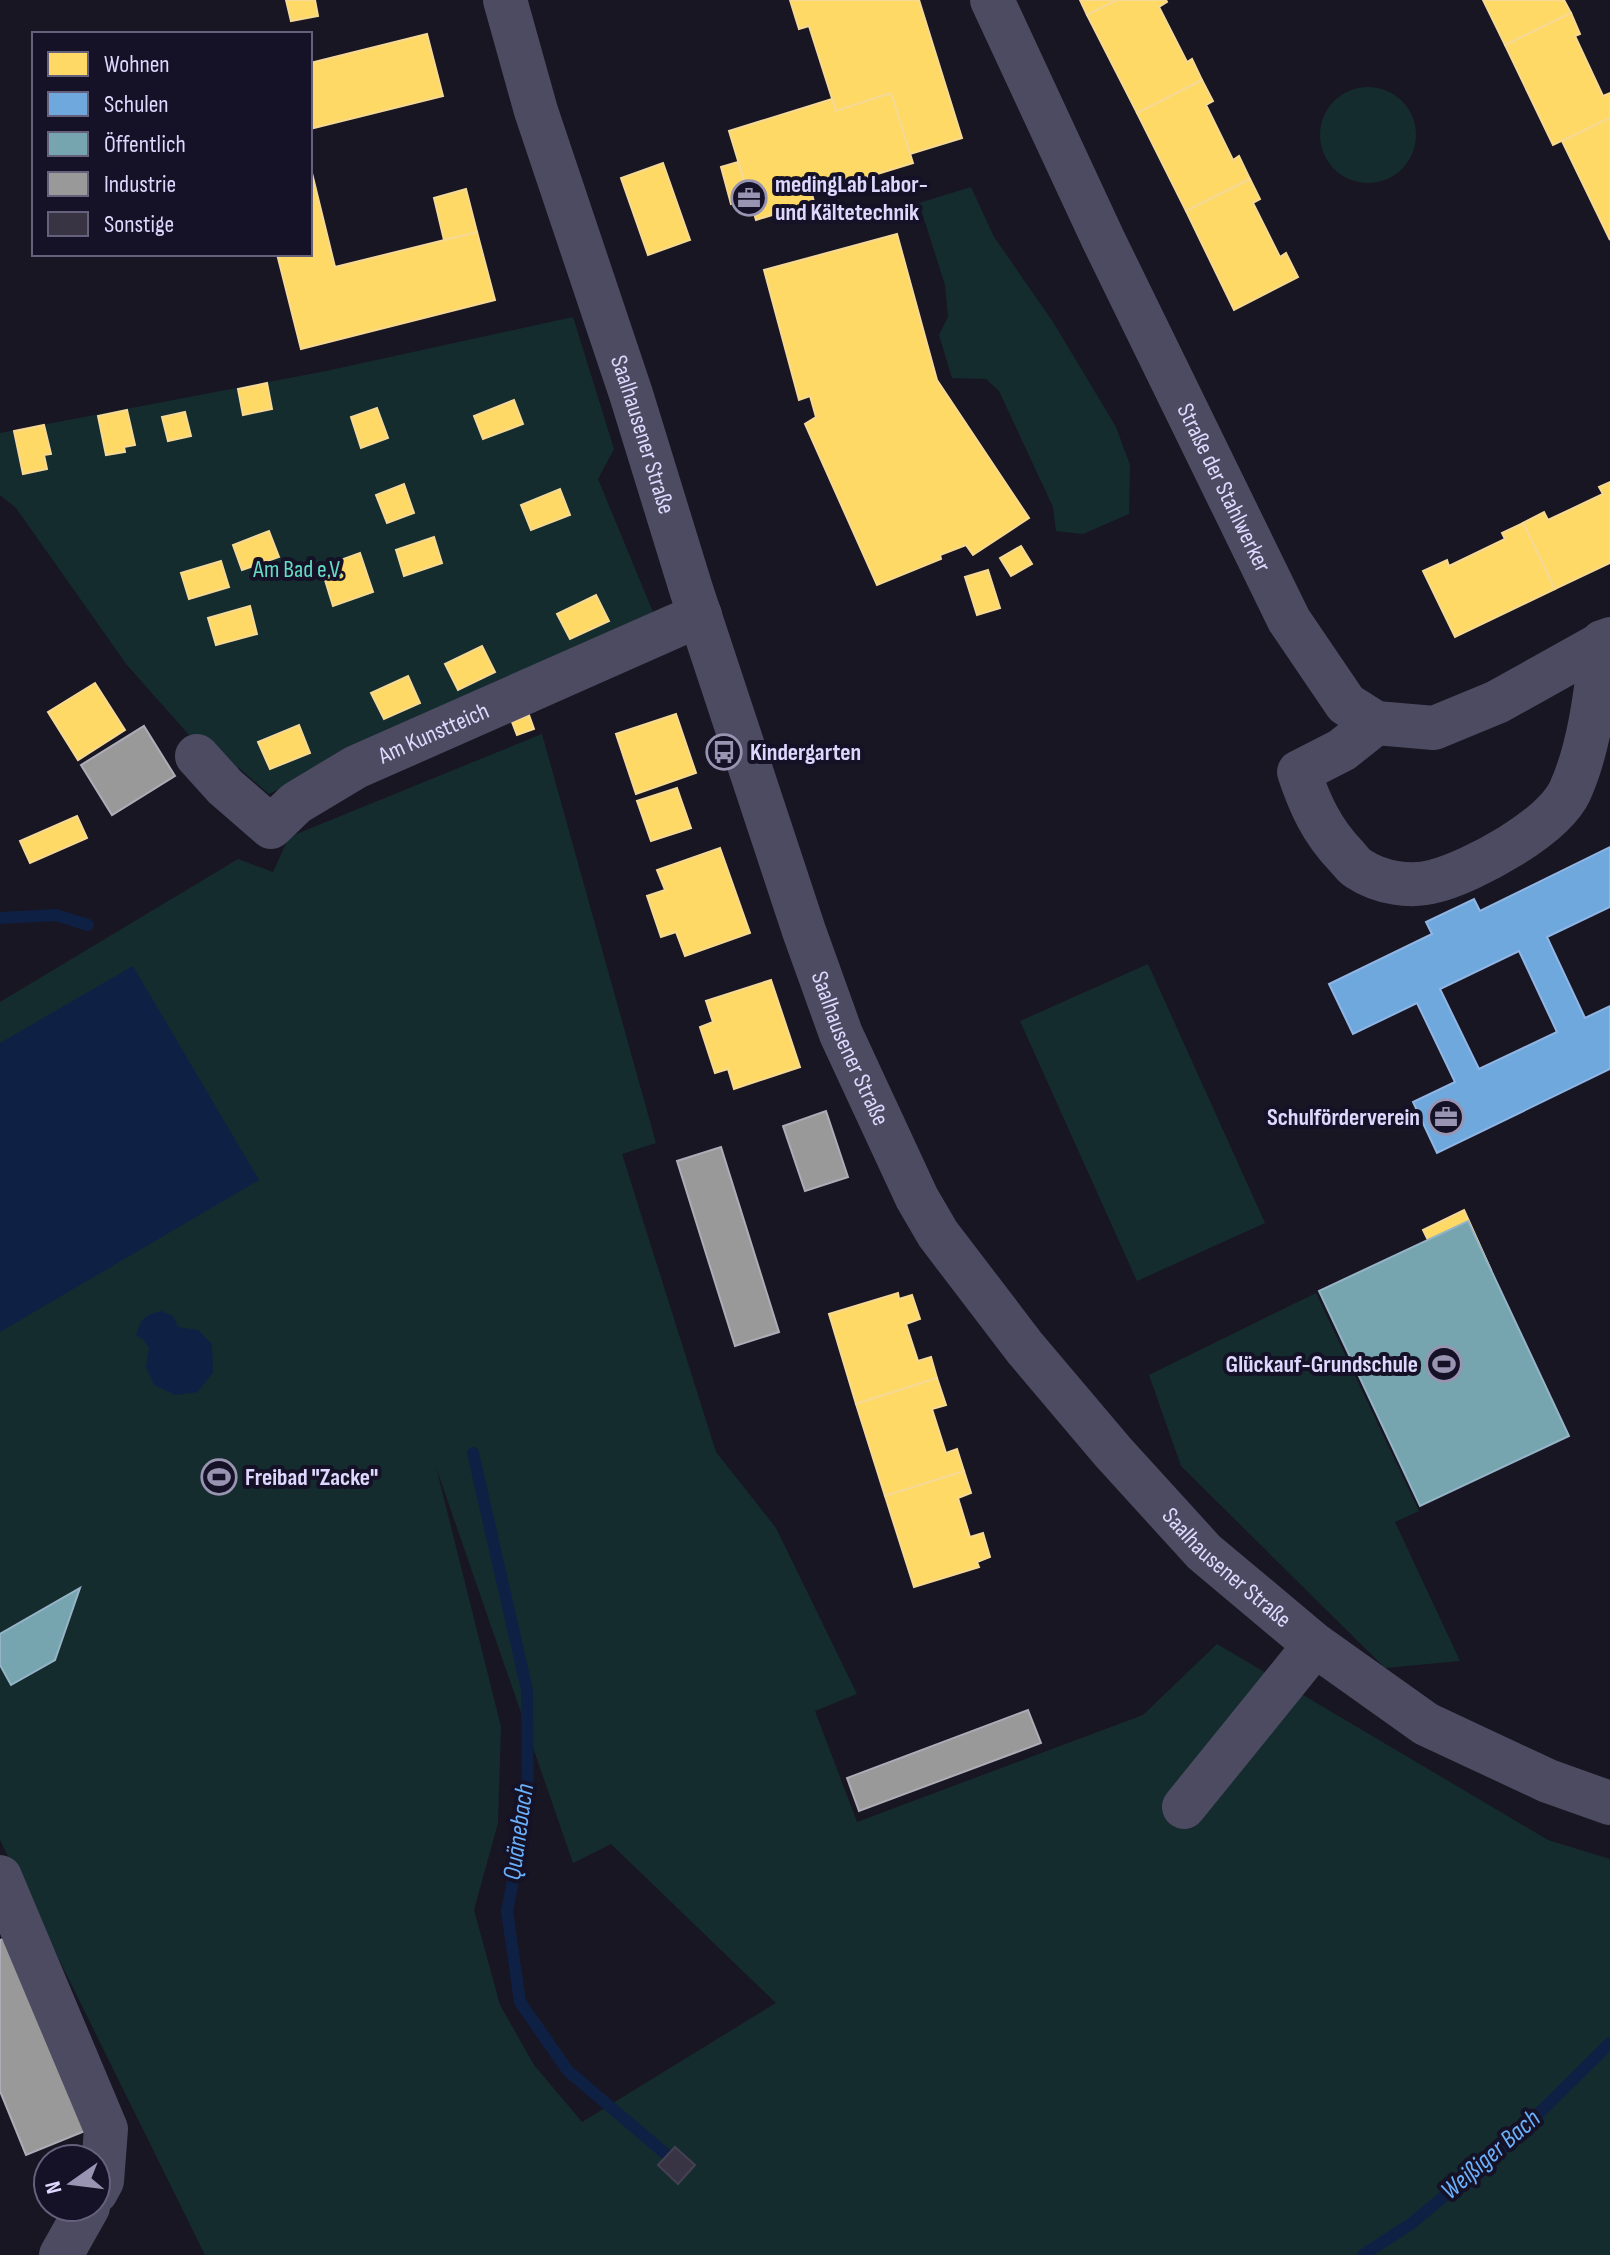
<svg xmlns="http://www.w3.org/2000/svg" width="1610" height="2255" font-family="'Sofia Sans Condensed',sans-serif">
<rect width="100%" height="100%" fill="#181622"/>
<g fill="#152c2f" fill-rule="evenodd">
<circle cx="1368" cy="135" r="48"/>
<path d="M 971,187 L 994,237 L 1053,322 L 1116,427 L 1130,465 L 1129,514 L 1083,534 L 1056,531 L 1053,507 L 999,391 L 986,379 L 952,378 L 939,335 L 948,317 L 945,285 L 919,203 Z"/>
<path d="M 573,317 L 614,449 L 598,479 L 655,617 L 407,727 L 269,794 L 239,768 L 233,770 L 197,744 L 127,665 L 16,508 L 0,495 L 0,433 L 326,371 Z"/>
<path d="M 542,734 L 656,1143 L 622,1154 L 716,1452 L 776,1528 L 857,1694 L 815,1711 L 857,1822 L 1143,1715 L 1217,1644 L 1548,1840 L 1610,1859 L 1610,2255 L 205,2255 L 0,1840 L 0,1002 L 238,859 L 273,872 L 289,837 ZM 436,1467 L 573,1863 L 611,1844 L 776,2003 L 582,2122 L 534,2065 L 500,2005 L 474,1910 L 498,1823 L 501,1727 Z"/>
<path d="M 1148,964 L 1265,1223 L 1137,1281 L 1020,1021 Z"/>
<path d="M 1316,1293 L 1419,1511 L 1395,1522 L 1460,1661 L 1385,1668 L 1181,1466 L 1149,1375 Z"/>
</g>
<g fill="#0f2045">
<path d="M 133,966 L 259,1180 L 0,1332 L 0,1043 Z"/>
<path d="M 161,1311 L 173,1316 L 178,1327 L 198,1330 L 212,1344 L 213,1372 L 198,1392 L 175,1395 L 154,1385 L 146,1367 L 149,1348 L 143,1339 L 136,1336 C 141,1319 144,1315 161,1311 Z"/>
</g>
<g fill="#ffd966" stroke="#f5d994" stroke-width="2">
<path d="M 286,0 L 315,0 L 318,16 L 291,21 Z"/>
<path d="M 790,0 L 919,0 L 962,138 L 910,154 L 891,93 L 836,111 L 809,26 L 799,29 Z"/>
<path d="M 1080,0 L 1117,0 L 1087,15 Z"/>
<path d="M 1117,0 L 1166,0 L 1167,2 L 1159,7 L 1187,62 L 1192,59 L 1202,80 L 1137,113 L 1087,15 Z"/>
<path d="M 1483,0 L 1564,0 L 1571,13 L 1505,45 Z"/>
<path d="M 1571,13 L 1580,34 L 1575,36 L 1603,96 L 1610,93 L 1610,118 L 1553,145 L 1505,45 Z"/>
<path d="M 427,34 L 443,96 L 310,129 L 310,63 Z"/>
<path d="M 1202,80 L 1213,101 L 1206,105 L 1233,160 L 1239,156 L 1250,179 L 1186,211 L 1137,113 Z"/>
<path d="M 891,93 L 913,163 L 812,194 L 814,202 L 756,220 L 729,131 L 832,99 L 836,111 Z"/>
<path d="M 1610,118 L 1610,240 L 1562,141 Z"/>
<path d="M 738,162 L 749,198 L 731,204 L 721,167 Z"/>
<path d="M 663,163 L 690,240 L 648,255 L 621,178 Z"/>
<path d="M 310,165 L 335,267 L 477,232 L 495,300 L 301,349 L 277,254 L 310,254 Z"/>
<path d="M 1250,179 L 1260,199 L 1253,203 L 1280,257 L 1286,253 L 1298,277 L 1234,310 L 1186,211 Z"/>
<path d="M 466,189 L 477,232 L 444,240 L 434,198 Z"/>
<path d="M 897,234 L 937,380 L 1029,518 L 973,555 L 966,545 L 940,555 L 941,559 L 877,585 L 805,424 L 816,417 L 810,396 L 799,400 L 764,270 Z"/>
<path d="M 267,383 L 272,409 L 243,415 L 238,389 Z"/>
<path d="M 514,400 L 523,424 L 483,439 L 474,416 Z"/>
<path d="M 377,408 L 388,438 L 361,448 L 351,417 Z"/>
<path d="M 127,410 L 135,445 L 124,447 L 125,452 L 106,455 L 98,416 Z"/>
<path d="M 185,412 L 191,436 L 168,441 L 162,417 Z"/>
<path d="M 44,425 L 51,454 L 44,455 L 47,469 L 23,474 L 14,431 Z"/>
<path d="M 1610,482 L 1610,563 L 1555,589 L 1523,523 L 1544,512 L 1548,520 L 1603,494 L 1599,487 Z"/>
<path d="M 404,484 L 414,513 L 387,523 L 376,495 Z"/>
<path d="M 560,489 L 570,515 L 531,530 L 521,505 Z"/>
<path d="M 1523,523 L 1555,589 L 1455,637 L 1423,571 L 1447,560 L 1449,566 L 1505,539 L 1502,533 Z"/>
<path d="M 269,531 L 279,557 L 242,570 L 233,545 Z"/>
<path d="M 434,537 L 442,563 L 404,576 L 396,550 Z"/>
<path d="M 1021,546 L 1032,564 L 1011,576 L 1000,558 Z"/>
<path d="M 360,553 L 373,592 L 333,606 L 321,567 Z"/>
<path d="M 221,561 L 229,587 L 189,599 L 181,573 Z"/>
<path d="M 988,570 L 1000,608 L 977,615 L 965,577 Z"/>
<path d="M 596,595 L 609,621 L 570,639 L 557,614 Z"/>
<path d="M 250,606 L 257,634 L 216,645 L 208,618 Z"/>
<path d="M 482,646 L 495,672 L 458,690 L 445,664 Z"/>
<path d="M 408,676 L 420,703 L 384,719 L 371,693 Z"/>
<path d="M 95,683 L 125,730 L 78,760 L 48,712 Z"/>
<path d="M 676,714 L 696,773 L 636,794 L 616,734 Z"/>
<path d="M 529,715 L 534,729 L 517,735 L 512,722 Z"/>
<path d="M 299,725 L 310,753 L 270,769 L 258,742 Z"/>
<path d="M 677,788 L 691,828 L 651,841 L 637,801 Z"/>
<path d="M 77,816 L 87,838 L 30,863 L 20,841 Z"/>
<path d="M 720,848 L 750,933 L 685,956 L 676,932 L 661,937 L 647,896 L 665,890 L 657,870 Z"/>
<path d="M 771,980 L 800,1067 L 734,1089 L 728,1069 L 715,1073 L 700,1027 L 713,1022 L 706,1001 Z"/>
<path d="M 1464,1210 L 1491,1270 L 1452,1289 L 1423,1230 Z"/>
<path d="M 898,1293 L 899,1299 L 912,1295 L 920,1319 L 906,1324 L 918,1361 L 931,1357 L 937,1378 L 856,1404 L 829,1314 Z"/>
<path d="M 937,1378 L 946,1405 L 932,1409 L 946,1453 L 957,1449 L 964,1471 L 885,1496 L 856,1404 Z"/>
<path d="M 964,1471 L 971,1493 L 958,1498 L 970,1537 L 983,1533 L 990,1557 L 977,1562 L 979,1567 L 914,1587 L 885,1496 Z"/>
</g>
<path fill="#6fa8dc" stroke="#90b6e6" stroke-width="2" fill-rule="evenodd" d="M 1610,847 L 1610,907 L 1547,937 L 1585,1018 L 1610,1006 L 1610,1069 L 1437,1153 L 1413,1102 L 1455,1082 L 1417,1003 L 1353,1034 L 1329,984 L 1432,934 L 1426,922 L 1474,899 L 1480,911 ZM 1519,951 L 1557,1032 L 1479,1069 L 1440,989 Z"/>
<g fill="#76a5af" stroke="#95b4c7" stroke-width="2">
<path d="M 1468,1221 L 1569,1436 L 1420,1506 L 1319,1291 Z"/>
<path d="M 80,1588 L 55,1660 L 11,1685 L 0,1665 L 0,1634 Z"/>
</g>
<g fill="#999" stroke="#aeacb7" stroke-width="2">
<path d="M 144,726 L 175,776 L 112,815 L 81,765 Z"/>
<path d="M 826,1111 L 848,1177 L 805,1191 L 783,1126 Z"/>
<path d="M 721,1147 L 779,1332 L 735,1346 L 677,1161 Z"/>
<path d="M 1028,1710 L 1041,1743 L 859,1811 L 847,1778 Z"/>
<path d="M 12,1936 L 90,2129 L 26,2155 L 0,2091 L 0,1940 Z"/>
</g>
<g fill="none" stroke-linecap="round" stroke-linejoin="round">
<g stroke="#0f2045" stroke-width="12">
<path d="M 0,918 L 56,915 L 88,925"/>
<path d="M 473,1453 L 527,1690 L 528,1804 L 507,1911 L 520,2002 L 568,2071 L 667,2155"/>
<path d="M 1363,2255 L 1412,2223 L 1512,2140 L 1610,2043"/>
</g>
</g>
<path fill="#383444" stroke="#454155" stroke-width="2" d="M 675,2147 L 695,2165 L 678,2184 L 658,2165 Z"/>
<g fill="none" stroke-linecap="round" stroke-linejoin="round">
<g stroke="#4d4b62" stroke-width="44">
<path id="s1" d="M 505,0 L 536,111 L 631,394 L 691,589 L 804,931 L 841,1034 L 917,1198 L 938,1234 L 1025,1348 L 1113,1452 L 1204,1552 L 1315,1645 L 1426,1724 L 1548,1781 L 1610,1803"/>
<path id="s2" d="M 992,0 L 1103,239 L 1289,620 L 1346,704 L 1376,723 L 1434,728 L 1497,702 L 1610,639"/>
<path d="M 1376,723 L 1342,750 L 1299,772 C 1310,805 1322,831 1346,856 C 1350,860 1354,867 1359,869 C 1380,883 1411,888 1435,881 C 1473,871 1553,828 1570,791 C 1590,747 1596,690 1602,642"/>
<path id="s3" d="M 197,756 L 225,787 L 271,827 L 296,803 L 356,767 L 700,615"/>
<path d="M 1184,1807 L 1315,1645"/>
<path d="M 0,1877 L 106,2129 L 102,2181 L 96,2192"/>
<path d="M 61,2255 L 88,2207"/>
</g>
</g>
<defs>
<symbol id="office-ring" viewBox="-11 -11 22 22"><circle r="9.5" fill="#151127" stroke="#9994b1" stroke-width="1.5"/><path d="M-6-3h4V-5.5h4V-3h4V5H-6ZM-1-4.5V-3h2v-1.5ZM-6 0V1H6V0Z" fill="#9994b1"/></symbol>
<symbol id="bus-ring" viewBox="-11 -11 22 22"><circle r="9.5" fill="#151127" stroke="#9994b1" stroke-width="1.5"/><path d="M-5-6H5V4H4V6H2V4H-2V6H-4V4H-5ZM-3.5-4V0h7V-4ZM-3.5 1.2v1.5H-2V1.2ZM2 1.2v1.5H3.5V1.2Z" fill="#9994b1"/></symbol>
<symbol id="stadium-ring" viewBox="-11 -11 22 22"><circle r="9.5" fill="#151127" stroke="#9994b1" stroke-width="1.5"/><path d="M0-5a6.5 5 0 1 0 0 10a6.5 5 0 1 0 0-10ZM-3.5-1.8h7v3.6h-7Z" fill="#9994b1"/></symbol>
</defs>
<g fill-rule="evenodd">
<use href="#office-ring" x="729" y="178" width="40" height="40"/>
<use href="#bus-ring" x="704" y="732" width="40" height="40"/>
<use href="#office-ring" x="1426" y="1097" width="40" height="40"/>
<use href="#stadium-ring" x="1424" y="1344" width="40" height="40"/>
<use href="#stadium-ring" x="199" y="1457" width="40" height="40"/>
</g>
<g text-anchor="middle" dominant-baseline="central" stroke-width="8" stroke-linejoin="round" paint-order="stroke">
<g font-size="24" font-weight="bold" fill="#ded8fe" stroke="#151127" text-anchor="start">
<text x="775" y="184">medingLab Labor-<tspan x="775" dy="28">und Kältetechnik</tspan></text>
<text x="750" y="752">Kindergarten</text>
<text x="1420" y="1117" text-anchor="end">Schulförderverein</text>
<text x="1418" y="1364" text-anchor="end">Glückauf-Grundschule</text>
<text x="245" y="1477">Freibad "Zacke"</text>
</g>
<g font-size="24" fill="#ded8fe" stroke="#151127">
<text stroke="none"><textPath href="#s1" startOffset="456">Saalhausener Straße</textPath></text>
<text stroke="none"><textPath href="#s2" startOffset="540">Straße der Stahlwerker</textPath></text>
<text stroke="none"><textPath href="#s3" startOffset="292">Am Kunstteich</textPath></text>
<text stroke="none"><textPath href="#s1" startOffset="1104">Saalhausener Straße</textPath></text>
<text stroke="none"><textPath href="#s1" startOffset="1752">Saalhausener Straße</textPath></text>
</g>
<g font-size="24" fill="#66dcc4" stroke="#151127">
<text x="298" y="569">Am Bad e.V.</text>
</g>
<g font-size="26" font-style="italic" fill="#6ab0fa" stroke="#151127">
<text transform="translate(519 1832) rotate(-82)">Quänebach</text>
<text transform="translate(1491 2155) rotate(-41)">Weißiger Bach</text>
</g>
</g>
<rect x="32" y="32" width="280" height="224" fill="#151127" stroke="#65617d" stroke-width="2"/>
<rect x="48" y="52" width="40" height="24" fill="#ffd966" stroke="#65617d" stroke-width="2"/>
<text x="104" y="72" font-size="24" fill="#ded8fe">Wohnen</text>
<rect x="48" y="92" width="40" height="24" fill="#6fa8dc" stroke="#65617d" stroke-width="2"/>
<text x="104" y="112" font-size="24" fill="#ded8fe">Schulen</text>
<rect x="48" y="132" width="40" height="24" fill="#76a5af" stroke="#65617d" stroke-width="2"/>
<text x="104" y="152" font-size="24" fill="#ded8fe">Öffentlich</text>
<rect x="48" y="172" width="40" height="24" fill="#999999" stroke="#65617d" stroke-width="2"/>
<text x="104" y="192" font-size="24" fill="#ded8fe">Industrie</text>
<rect x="48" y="212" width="40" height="24" fill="#383444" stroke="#65617d" stroke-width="2"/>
<text x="104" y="232" font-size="24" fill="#ded8fe">Sonstige</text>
<g transform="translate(72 2183) rotate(256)"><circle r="38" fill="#151127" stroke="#65617d" stroke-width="2"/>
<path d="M0-6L14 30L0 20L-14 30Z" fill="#9994b1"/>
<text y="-12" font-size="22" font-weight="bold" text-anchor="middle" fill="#ded8fe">N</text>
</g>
</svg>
